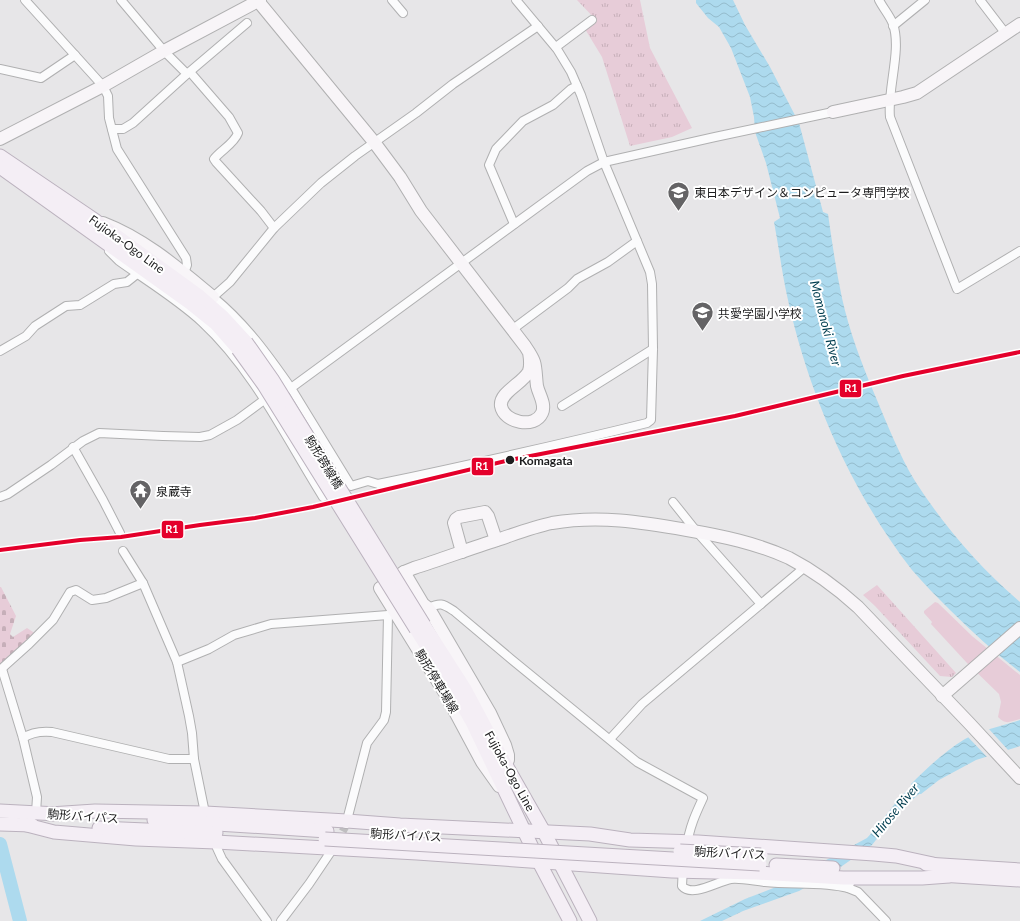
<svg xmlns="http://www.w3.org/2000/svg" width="1020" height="921" font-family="Lato,'Noto Sans JP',sans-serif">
<defs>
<pattern id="grass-tufts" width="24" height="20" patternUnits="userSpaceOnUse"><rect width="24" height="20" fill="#e7ccd8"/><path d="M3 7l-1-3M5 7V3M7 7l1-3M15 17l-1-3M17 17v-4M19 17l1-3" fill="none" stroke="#c6afb9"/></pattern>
<pattern id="cemetery-stones" width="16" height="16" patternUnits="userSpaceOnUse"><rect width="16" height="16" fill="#e7ccd8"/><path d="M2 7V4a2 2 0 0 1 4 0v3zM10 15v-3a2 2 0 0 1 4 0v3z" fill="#c6afb9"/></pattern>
<pattern id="water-waves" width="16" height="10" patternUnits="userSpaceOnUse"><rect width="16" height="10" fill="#addaee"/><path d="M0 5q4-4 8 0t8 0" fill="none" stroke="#94bbcc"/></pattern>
</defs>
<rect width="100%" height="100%" fill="#e7e6e8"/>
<g fill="url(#grass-tufts)">
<path d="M 577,0 L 640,0 L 650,48 L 692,128 L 672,137 L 630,146 L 602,57 L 585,29 L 597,21 Z"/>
<path d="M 877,585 L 956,673 L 952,677 L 940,676 L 875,606 L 863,595 Z"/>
</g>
<path fill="url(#cemetery-stones)" d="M 0,587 L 1,587 L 16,616 L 10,634 L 13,637 L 27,628 L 36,634 L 0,667 Z"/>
<path fill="#e7ccd8" d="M 935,602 L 938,603 L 972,636 L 1020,675 L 1020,719 C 1009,722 1006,725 998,717 L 1001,702 L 999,694 L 967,663 L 931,624 L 932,622 L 924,613 L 924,611 Z"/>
<g fill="url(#water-waves)">
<path d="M 696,0 L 733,0 L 745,25 L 770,67 L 799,123 L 823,212 L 828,214 C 832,242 836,270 842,298 C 849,330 861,362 874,393 C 886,421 899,455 915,481 C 944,526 979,567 1020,602 L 1020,672 C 995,653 972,632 950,610 C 937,597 924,584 912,570 C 852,493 809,395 788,300 C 782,274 779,248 774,222 L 780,218 L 766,163 L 755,132 L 754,117 L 750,97 L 731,48 L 719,27 L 708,18 L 696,3 Z"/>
<path d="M 1020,720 L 1020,746 L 976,760 L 939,780 L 921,794 L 919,794 L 897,813 L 872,845 L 835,871 L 799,891 L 743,911 L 722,921 L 700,921 L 745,899 L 776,887 L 867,838 C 883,822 894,801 912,786 L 911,784 C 927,768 945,751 965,739 C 981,730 1002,726 1020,720 Z"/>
</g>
<path fill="#e7e6e8" d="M 988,728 L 1009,751 L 988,758 L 967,736 Z"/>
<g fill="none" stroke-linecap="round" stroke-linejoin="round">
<path stroke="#addaee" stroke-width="14" d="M 0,844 L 20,921"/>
<path stroke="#bfbec0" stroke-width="8" stroke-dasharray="8 4" stroke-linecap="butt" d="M 337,842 L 345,827"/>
<defs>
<g id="street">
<path d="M 25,0 L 103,86 L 108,96 L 109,118 L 117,149 L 186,258 L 187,265 L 184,273"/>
<path d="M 121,0 L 164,51 L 187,74"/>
<path d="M 392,0 L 403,13"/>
<path d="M 516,0 L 557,49 L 571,72 L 581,95 L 604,162 L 650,272 L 652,284 L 653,349 L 651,420 L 647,423 C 558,445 468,465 378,484 L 368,481 L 351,486 L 291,388 L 550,198 L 587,171 L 604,162 L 715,137 L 833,112"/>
<path d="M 879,0 C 883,8 890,16 893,24 C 902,50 887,89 890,117 L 957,289 L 1020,251"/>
<path d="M 980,0 L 1006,34"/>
<path d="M 893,26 L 925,0"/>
<path d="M 556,47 L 592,20"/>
<path d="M 0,69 L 41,78 L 75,55"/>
<path d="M 190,72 L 229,117 L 238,133 C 234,144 221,150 214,159 L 216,162 L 261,211 L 274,228"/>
<path d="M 112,129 L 123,129 L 133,123 L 187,74 L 247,23"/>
<path d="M 514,224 L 489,165 L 496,149 L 523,121 L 553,105 L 571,89 L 577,86"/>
<path d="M 109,251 L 119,261 C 147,281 177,299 202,322 C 254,370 286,438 323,497 L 335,493"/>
<path d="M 513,329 L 568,288 L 577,279 L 608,262 L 637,241"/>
<path d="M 0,351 L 26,336 L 35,326 L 66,306 L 80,305 L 114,284 L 127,282 L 137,274"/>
<path d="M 286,389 L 291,388 C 268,355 245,323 213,297 L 230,282 L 274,228 L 321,183 L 355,156 L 416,113 L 453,84 L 538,26"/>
<path d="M 562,406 L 653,349"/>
<path d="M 73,447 L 103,500 L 120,533"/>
<path d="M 0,497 L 8,494 L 51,465 L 83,441 L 99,433 L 163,436 L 200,437 L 210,435 L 237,420 L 264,400 L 273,395"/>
<path d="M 673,502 L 697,532 L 761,604"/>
<path d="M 123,551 L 143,583 L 177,662 L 189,716 L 192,733 L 194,759 L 205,813"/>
<path d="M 428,608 C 441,602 443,604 454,611 L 511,659 L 637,762 L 703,798 C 696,813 689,828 687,846"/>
<path d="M 177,662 L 209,649 L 234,635 L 271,624 L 388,615 L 395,612"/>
<path d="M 2,669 L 23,738 L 37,797 L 36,813"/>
<path d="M 0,670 L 29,644 L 53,620 L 70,592 L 76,590 L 92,600 L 106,598 L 143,583"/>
<path d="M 23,738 C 32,732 41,731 52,732 L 169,759 L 194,759"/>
<path d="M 610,739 L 642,704 L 805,567"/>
<path d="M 346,824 L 367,743 L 384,720 L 386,712 L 388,615"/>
<path d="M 216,842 L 217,848 L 222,859 L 267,921"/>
<path d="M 683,867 L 682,886 C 692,898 718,881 731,879 C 742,878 754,881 765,882 C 792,885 823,881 848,888 L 852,878"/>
<path d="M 848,888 L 858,892 L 886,921"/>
<path d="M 281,921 L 309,884 L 334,847"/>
</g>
<g id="secondary">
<path d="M 258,1 L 374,142 L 400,177 L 421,211 L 525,346 C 528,351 532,356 534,362 C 536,368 536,379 537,386 C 539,395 546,404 542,413 C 535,429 504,423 501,406 C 499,392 524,383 529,371 C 531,365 530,358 529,352"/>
<path d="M 833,112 L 903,97 L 917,93 L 1020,24"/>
<path d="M 0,139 L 103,86 L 164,51 L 260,0"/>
<path d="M 103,223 C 145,239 179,269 213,297"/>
<path d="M 462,552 L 454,523 L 456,519 L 459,517 L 485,512 L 488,516 L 496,540"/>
<path d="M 404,572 L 423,604 L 428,608 L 431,612 L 490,713 L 505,745 L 508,755 L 508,760 L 505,763"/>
<path d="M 942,696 L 1020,628"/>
<path d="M 499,786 L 482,762 L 445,693 L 380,588 L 404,572 L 414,568 C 442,559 469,549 497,540 C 515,534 533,527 552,523 C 599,515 641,522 687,530 C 722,536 756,543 789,558 C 814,571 837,588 858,607 L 969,723 L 1020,778"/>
</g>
<g id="primary">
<path d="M 0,156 L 96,221 L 198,295 L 223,317 L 246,342"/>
<path d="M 0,167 L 190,303 L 216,324 L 238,349"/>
<path d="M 424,625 L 465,689 L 498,751 L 544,832 L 590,921"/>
<path d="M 416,629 L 456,694 L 472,722 L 539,862 L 570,921"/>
<path d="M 0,811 L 58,814"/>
<path d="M 50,814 L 95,811 L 205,813 L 347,821 L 400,825 L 590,834 L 630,840 L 698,842 L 874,854 L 896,856 L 933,864"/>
<path d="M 154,820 L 327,831"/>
<path d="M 0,824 L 32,825"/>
<path d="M 23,824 L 54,832 L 136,839 L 216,842 L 417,853 L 672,871 L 757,873 L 843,878 L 922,878 L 949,876"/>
<path d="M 99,828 L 216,833"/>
<path d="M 926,864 L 1020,870"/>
<path d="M 776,865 L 833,868"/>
<path d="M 940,875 L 1020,880"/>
</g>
</defs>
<use href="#street" stroke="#b0b0b1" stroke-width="10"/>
<use href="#secondary" stroke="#b0b0b1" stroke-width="14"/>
<use href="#primary" stroke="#bbb2be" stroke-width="15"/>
<use href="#street" stroke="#fbfbfc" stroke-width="8"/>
<use href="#secondary" stroke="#f8f5f8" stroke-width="12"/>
<use href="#primary" stroke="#f4eef5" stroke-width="13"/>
<defs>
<g id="primary-bridge">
<path d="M 246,342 L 272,379 L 424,625"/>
<path d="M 238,349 L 264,385 L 416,629"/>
<path d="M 325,839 L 760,864"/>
<path d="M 680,851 L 761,855"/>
</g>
</defs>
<use href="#primary-bridge" stroke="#bbb2be" stroke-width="15" stroke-linecap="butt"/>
<use href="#primary-bridge" stroke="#f4eef5" stroke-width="13"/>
<defs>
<path id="rail-1" d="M 0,550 L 80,540 L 121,537 L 200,525 L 255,518 L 313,507 L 510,460 L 735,416 L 903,376 L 1020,352"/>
</defs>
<use href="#rail-1" stroke="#fff" stroke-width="7"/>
<use href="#rail-1" stroke="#e4002b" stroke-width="4"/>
</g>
<defs>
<symbol id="school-pin" viewBox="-11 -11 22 30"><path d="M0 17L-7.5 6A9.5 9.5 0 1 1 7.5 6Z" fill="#646365" stroke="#fff"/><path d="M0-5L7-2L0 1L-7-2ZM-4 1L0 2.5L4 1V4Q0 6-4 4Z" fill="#fff"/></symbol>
<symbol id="temple-pin" viewBox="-11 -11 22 30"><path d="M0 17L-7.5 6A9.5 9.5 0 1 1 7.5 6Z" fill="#646365" stroke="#fff"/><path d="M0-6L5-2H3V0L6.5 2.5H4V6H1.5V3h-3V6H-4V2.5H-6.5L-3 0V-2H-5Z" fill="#fff"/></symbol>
</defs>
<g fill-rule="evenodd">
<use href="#school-pin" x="666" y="180" width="25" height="34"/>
<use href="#school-pin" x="690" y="300" width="25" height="34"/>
<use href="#temple-pin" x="128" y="478" width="25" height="34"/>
</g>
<circle fill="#1d1d1e" stroke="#fff" stroke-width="1.5" cx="510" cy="460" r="5"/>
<g text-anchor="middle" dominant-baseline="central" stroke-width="4" stroke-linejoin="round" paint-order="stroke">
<g font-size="12" fill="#1d1d1e" stroke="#fff" text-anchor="start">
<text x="694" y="192">東日本デザイン＆コンピュータ専門学校</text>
<text x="718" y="313">共愛学園小学校</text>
<text x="156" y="491">泉蔵寺</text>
</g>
<g font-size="12" fill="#1d1d1e" stroke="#fff">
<text transform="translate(127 244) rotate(36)">Fujioka-Ogo Line</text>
<text transform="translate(324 462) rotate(58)">駒形跨線橋</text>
<text transform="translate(437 681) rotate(59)">駒形停車場線</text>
<text transform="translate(510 771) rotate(61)">Fujioka-Ogo Line</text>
<text transform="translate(83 816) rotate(4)">駒形バイパス</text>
<text transform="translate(406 835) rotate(3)">駒形バイパス</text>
<text transform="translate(730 853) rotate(3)">駒形バイパス</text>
</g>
<g font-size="12" font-weight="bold" fill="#1d1d1e" stroke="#fff" text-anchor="start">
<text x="519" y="460">Komagata</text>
</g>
<g font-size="13" font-style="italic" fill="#003d4f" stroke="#fff">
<text transform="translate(826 323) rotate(75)">Momonoki River</text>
<text transform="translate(895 810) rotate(-50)">Hirose River</text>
</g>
</g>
<g stroke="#fff" stroke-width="1.5">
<rect x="839" y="379" width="23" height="19" rx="4" fill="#e4002b"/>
<rect x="471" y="457" width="23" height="19" rx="4" fill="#e4002b"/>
<rect x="161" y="520" width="23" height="19" rx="4" fill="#e4002b"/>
</g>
<g font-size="11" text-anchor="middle" font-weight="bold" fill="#fff">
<text x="851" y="392">R1</text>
<text x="482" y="470">R1</text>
<text x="172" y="533">R1</text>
</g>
</svg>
